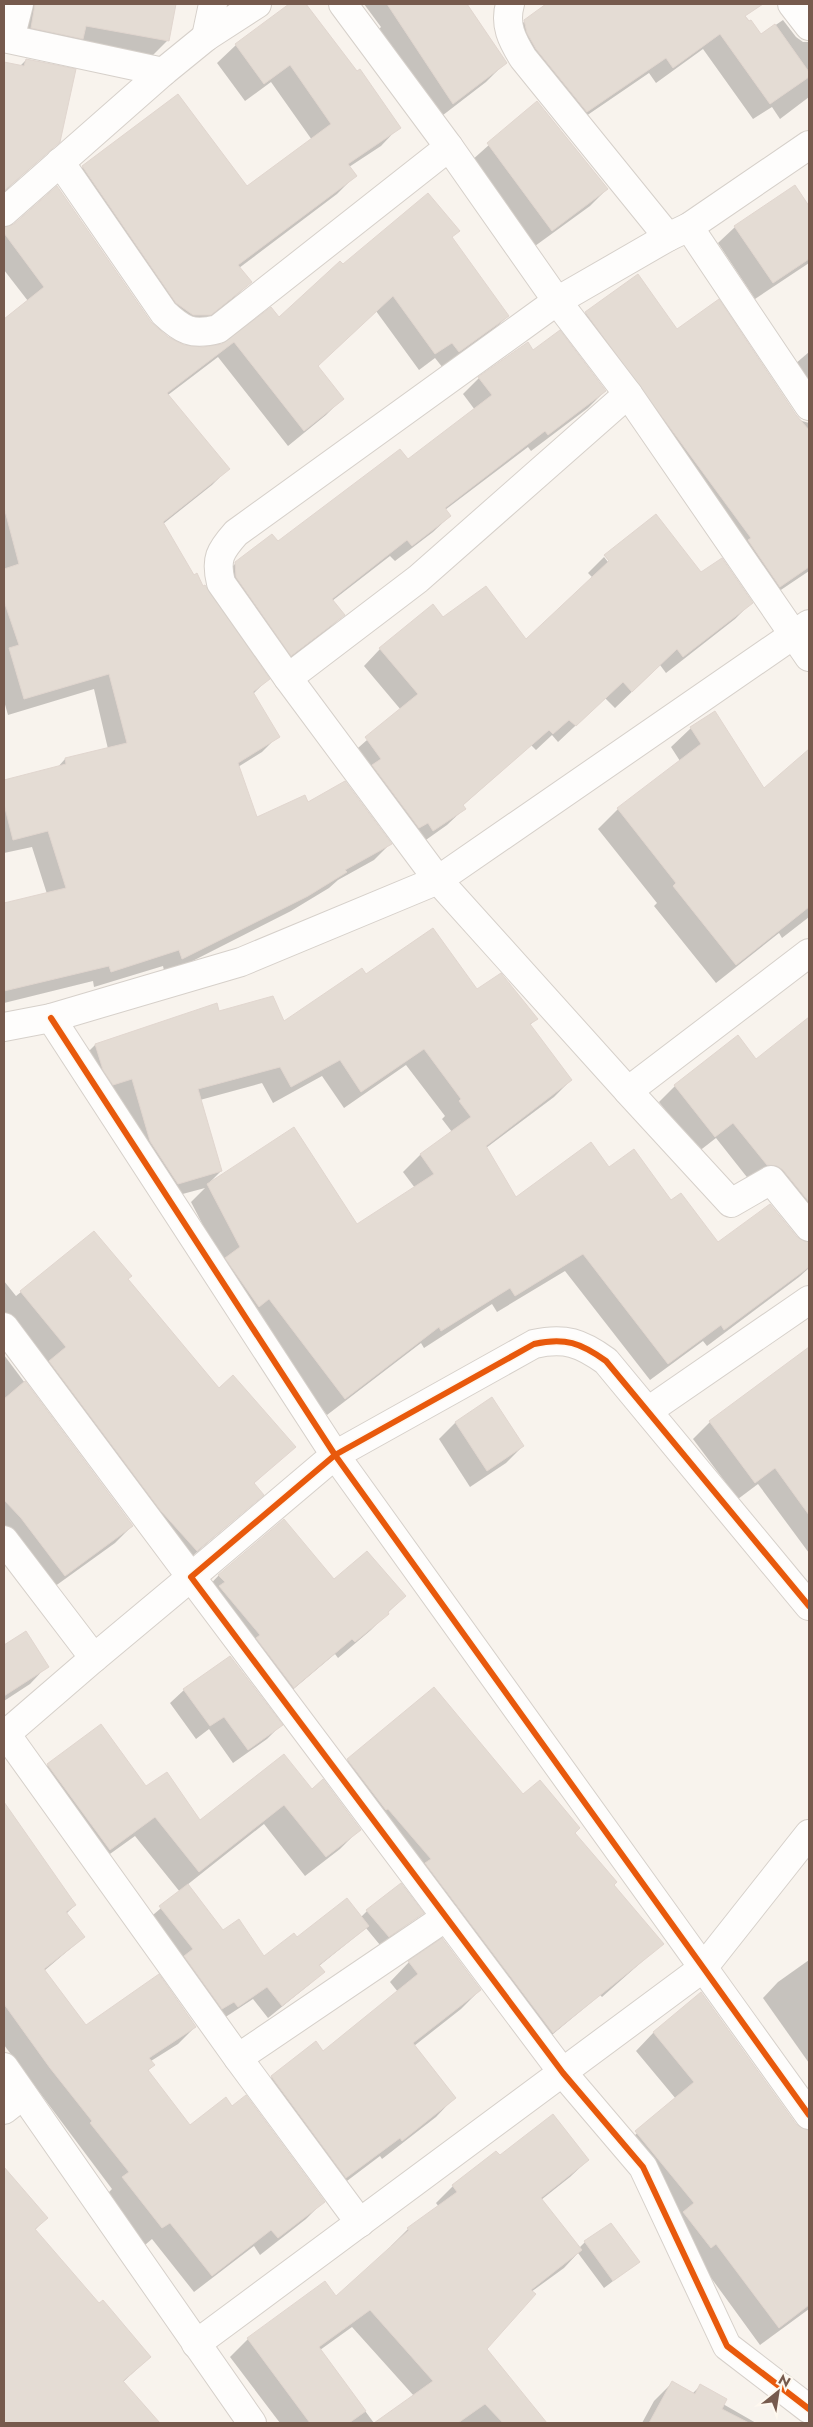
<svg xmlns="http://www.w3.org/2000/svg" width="813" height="2427" font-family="Jost,sans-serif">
<rect width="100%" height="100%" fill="#f8f3ed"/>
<g fill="#0003" fill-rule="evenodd">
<path d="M 4,4 L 174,4 L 168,40 L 150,58 L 14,45 Z"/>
<path d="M 291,4 L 305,4 L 399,127 L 381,146 L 349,167 L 356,175 L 337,194 L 239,268 L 250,282 L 232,300 L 192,332 L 65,186 L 83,167 L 178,96 L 247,188 L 312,140 L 271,82 L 245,101 L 217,63 L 236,45 Z"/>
<path d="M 364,4 L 466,4 L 505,63 L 486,82 L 434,122 L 375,33 L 381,27 Z"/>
<path d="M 548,4 L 735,4 L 761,35 L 783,20 L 796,37 L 803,42 L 809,42 L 809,97 L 780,119 L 772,107 L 753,119 L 703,49 L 656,83 L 649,73 L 570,127 L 508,37 L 525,21 Z"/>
<path d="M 26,60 L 59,141 L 4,192 L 4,63 L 20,66 Z"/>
<path d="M 537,102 L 607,189 L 590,206 L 535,246 L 471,161 Z"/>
<path d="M 795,186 L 809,208 L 809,263 L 755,299 L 718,243 L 735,227 Z"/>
<path d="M 4,228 L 8,228 L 153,325 L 167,338 L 184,346 L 200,349 L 222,345 L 279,319 L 343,266 L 451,238 L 508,316 L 491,332 L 443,368 L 435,358 L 419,370 L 376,311 L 317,366 L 342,399 L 326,415 L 288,446 L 218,357 L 168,395 L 228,469 L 212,485 L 163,524 L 193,576 L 268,679 L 253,694 L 278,736 L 262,752 L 238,767 L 256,819 L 308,804 L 390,844 L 374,860 L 338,880 L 329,888 L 291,911 L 165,975 L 163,966 L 94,987 L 93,981 L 4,1003 L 4,904 L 47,894 L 32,847 L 4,853 L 4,781 L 57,768 L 65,759 L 108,749 L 94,689 L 8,715 L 4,701 L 4,320 L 28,301 L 4,270 Z"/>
<path d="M 586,313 L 677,330 L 802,421 L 809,423 L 806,414 L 781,376 L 809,352 L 809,464 L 798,471 L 794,478 L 809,500 L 809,571 L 763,602 L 570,329 Z"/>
<path d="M 533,351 L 605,391 L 588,408 L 531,451 L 528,447 L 445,510 L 450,516 L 433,532 L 395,561 L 390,556 L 332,601 L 343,615 L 327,631 L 274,671 L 219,580 L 236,563 L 278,543 L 408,461 L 475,410 L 463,394 L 479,378 Z"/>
<path d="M 656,516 L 701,574 L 751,603 L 735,619 L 666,673 L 660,665 L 615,708 L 605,698 L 558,742 L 552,735 L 536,750 L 531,745 L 462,806 L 464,809 L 447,825 L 416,847 L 350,755 L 401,710 L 364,666 L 380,649 L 443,619 L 525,641 L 593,578 L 588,573 L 604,557 L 612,567 L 614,566 L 605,556 Z"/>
<path d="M 691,728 L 764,790 L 769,786 L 809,838 L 809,917 L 782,938 L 779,933 L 716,983 L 654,906 L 657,903 L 598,829 L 618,809 L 680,761 L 671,747 Z"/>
<path d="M 365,975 L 477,991 L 536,1019 L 529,1026 L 571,1080 L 554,1097 L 486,1148 L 515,1198 L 609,1169 L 671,1202 L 718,1244 L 770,1206 L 809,1252 L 809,1268 L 799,1277 L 707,1346 L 703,1341 L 650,1380 L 565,1271 L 497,1312 L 492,1304 L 424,1348 L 421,1343 L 327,1415 L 251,1315 L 222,1262 L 191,1202 L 205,1188 L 160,1200 L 78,1062 L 95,1045 L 219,1012 L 283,1023 ZM 406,1065 L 445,1116 L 442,1119 L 452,1132 L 420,1155 L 403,1172 L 415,1188 L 357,1226 L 210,1182 L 221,1171 L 200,1100 L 262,1083 L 273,1103 L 322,1076 L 344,1108 Z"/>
<path d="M 809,1019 L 809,1234 L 767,1186 L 750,1181 L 716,1138 L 698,1152 L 659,1102 L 675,1086 L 737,1037 L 756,1060 Z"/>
<path d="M 94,1233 L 127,1279 L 218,1390 L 294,1447 L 253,1484 L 262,1495 L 180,1567 L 4,1341 L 4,1281 L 16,1296 Z"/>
<path d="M 804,1352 L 809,1359 L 809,1553 L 758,1484 L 738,1499 L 693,1439 L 710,1422 Z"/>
<path d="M 4,1355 L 132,1526 L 115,1543 L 47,1592 L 4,1534 Z"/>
<path d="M 456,1422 L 523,1446 L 506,1463 L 470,1487 L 439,1439 Z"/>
<path d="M 219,1575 L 404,1596 L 371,1630 L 338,1658 L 335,1654 L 277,1703 L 203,1592 Z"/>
<path d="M 25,1633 L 47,1666 L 30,1684 L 4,1701 L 4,1647 Z"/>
<path d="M 184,1690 L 281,1725 L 267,1739 L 233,1763 L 209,1729 L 196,1739 L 170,1703 Z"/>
<path d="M 101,1726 L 146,1787 L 199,1822 L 311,1791 L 359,1830 L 340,1849 L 305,1876 L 264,1824 L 187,1885 L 223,1931 L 264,1957 L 297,1939 L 361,1917 L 367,1911 L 422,1913 L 380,1945 L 366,1928 L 319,1966 L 323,1971 L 310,1984 L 268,2018 L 253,1999 L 224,2018 L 147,1920 L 180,1892 L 135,1836 L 89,1869 L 28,1785 L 48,1765 Z"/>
<path d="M 348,1760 L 574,1833 L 613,1885 L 662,1944 L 602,1997 L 600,1995 L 535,2049 L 331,1777 Z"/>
<path d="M 4,1804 L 75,1905 L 66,1914 L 84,1937 L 44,1971 L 86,2027 L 195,2027 L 178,2044 L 151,2061 L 154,2065 L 147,2071 L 190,2127 L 323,2202 L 306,2219 L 260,2255 L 254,2246 L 194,2292 L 152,2239 L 145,2245 L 106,2195 L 112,2189 L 4,2045 Z"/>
<path d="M 442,1940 L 480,1990 L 461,2009 L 414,2046 L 455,2097 L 436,2117 L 382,2159 L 380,2156 L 327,2196 L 252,2096 L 272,2077 L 316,2043 L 323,2052 L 398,1992 L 390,1982 L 409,1962 Z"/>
<path d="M 809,1960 L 809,2063 L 763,1998 L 778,1982 Z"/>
<path d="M 654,2032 L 802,2130 L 809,2132 L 809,2309 L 760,2345 L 618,2150 L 676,2099 L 636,2051 Z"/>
<path d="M 500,2157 L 588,2160 L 570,2177 L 541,2200 L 579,2248 L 585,2242 L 638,2262 L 604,2288 L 578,2253 L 564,2268 L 531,2292 L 485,2349 L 532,2406 L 542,2423 L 376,2423 L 414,2396 L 352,2327 L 320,2350 L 374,2423 L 280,2423 L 230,2357 L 248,2339 L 324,2283 L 335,2298 L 392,2248 L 391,2246 L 408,2229 L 439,2207 L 436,2203 L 453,2186 Z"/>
<path d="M 4,2169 L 46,2218 L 35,2230 L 99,2305 L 150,2357 L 123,2382 L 158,2423 L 4,2423 Z"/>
<path d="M 672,2383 L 692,2394 L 701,2385 L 723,2404 L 756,2423 L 642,2423 L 654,2401 Z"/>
</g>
<g fill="#e4dcd4" stroke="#e1d6cf">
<path d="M 35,4 L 176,4 L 169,41 L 86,26 L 83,39 L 31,28 Z"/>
<path d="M 289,4 L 306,4 L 357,71 L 360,69 L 401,128 L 348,164 L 357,176 L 238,265 L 252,282 L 211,315 L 193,315 L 176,303 L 82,166 L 178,94 L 247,186 L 331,124 L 290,65 L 264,84 L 235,44 Z"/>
<path d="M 387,4 L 467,4 L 507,63 L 453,104 Z"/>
<path d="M 546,4 L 763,4 L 745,16 L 749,21 L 751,20 L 761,34 L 775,24 L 809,72 L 809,77 L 770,104 L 720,34 L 673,68 L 666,58 L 587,112 L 536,49 L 527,33 L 524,20 Z"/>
<path d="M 26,59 L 76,69 L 60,142 L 4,191 L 4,62 L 24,66 Z"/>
<path d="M 537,101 L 608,189 L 552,231 L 487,143 Z"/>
<path d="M 795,185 L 809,206 L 809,259 L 773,283 L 734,226 Z"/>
<path d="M 57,186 L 151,322 L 168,337 L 184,345 L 203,347 L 222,344 L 271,307 L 279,317 L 340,261 L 343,264 L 428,193 L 460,231 L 452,237 L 509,316 L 459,352 L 452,343 L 435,354 L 393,296 L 318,366 L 344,399 L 304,431 L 234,342 L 167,393 L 230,469 L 163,522 L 194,575 L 197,573 L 203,586 L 205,585 L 270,679 L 253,692 L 280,737 L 238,763 L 257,817 L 305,795 L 308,802 L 345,781 L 392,844 L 345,870 L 347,872 L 308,896 L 182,959 L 179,950 L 111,972 L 109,966 L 4,991 L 4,903 L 66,888 L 48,831 L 13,840 L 4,804 L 4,780 L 66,764 L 65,758 L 127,743 L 109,674 L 24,699 L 9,648 L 19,645 L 4,601 L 4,569 L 19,564 L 4,507 L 4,319 L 44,287 L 4,233 L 4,227 L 14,224 Z"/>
<path d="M 638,274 L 677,329 L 719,299 L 796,415 L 809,430 L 809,567 L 780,587 L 748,540 L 751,538 L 585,312 Z"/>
<path d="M 560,330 L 606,391 L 548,435 L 545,431 L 445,508 L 451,516 L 412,546 L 407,540 L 332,599 L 345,615 L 291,656 L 236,577 L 235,562 L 272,534 L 278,541 L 400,449 L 408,459 L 492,395 L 478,377 L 528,342 L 533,350 Z"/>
<path d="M 656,514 L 701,572 L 722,558 L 753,603 L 683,657 L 677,649 L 632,692 L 623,682 L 576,726 L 569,720 L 553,734 L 549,730 L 463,805 L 466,809 L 433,831 L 428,823 L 419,828 L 372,765 L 381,759 L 365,737 L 418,694 L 379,648 L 433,604 L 443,617 L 486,586 L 526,639 L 609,561 L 604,555 Z"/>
<path d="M 715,711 L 764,788 L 809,749 L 809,907 L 736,965 L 673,886 L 676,883 L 617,808 L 701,744 L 690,727 Z"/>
<path d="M 433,928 L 477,989 L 501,973 L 538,1019 L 530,1024 L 572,1080 L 486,1146 L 516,1197 L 591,1142 L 609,1167 L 634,1149 L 671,1200 L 681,1193 L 718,1242 L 770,1204 L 797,1237 L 809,1242 L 809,1267 L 724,1330 L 721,1325 L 668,1364 L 583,1254 L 515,1296 L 510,1288 L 441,1331 L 439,1327 L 345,1399 L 269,1299 L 259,1307 L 225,1258 L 240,1247 L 207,1184 L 294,1127 L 357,1224 L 434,1174 L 420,1154 L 471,1117 L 459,1101 L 461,1099 L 424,1049 L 361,1092 L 340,1060 L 291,1087 L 280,1067 L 198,1089 L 222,1171 L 178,1184 L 150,1141 L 132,1079 L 113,1085 L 103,1070 L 95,1044 L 217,1003 L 219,1011 L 273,996 L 284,1021 L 362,968 L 366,974 Z"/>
<path d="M 809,1017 L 809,1202 L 783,1170 L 777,1166 L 767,1165 L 733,1123 L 715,1137 L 674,1085 L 738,1035 L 756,1059 Z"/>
<path d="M 94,1231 L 132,1276 L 128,1279 L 219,1388 L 233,1375 L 296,1447 L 254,1483 L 264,1495 L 197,1551 L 161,1511 L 49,1361 L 66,1347 L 20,1291 Z"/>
<path d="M 809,1347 L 809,1515 L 775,1468 L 755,1483 L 709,1421 Z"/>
<path d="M 25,1381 L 133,1526 L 65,1576 L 21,1518 L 4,1500 L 4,1399 Z"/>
<path d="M 492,1397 L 524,1446 L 487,1471 L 455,1422 Z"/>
<path d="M 284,1519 L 334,1579 L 367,1551 L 406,1596 L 388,1612 L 389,1614 L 355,1642 L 352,1639 L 294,1688 L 256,1638 L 260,1635 L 219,1586 L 225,1582 L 218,1575 Z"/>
<path d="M 26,1631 L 49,1667 L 4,1696 L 4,1645 Z"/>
<path d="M 230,1656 L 283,1725 L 248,1750 L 224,1717 L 210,1726 L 183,1689 Z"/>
<path d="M 434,1687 L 523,1794 L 540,1780 L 580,1828 L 575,1833 L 617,1882 L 614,1885 L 664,1944 L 553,2033 L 425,1863 L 431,1859 L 388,1809 L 386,1810 L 347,1759 Z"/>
<path d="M 101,1724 L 146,1786 L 167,1772 L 200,1820 L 284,1754 L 312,1789 L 323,1779 L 361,1830 L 326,1857 L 284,1805 L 199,1872 L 155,1817 L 110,1850 L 47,1764 Z"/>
<path d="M 4,1802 L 76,1905 L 66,1912 L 85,1937 L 44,1969 L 86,2025 L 159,1974 L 196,2027 L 149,2058 L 155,2065 L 148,2070 L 190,2125 L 226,2097 L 232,2106 L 246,2095 L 325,2202 L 278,2238 L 271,2230 L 212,2276 L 170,2223 L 162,2228 L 122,2177 L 129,2172 L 90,2123 L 92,2121 L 50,2068 L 4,2004 Z"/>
<path d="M 401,1883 L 424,1913 L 389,1937 L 366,1910 Z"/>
<path d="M 188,1884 L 223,1930 L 239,1919 L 264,1956 L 294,1933 L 297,1937 L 347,1898 L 369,1926 L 319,1965 L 325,1972 L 282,2006 L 267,1987 L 238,2007 L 234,2002 L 222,2009 L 184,1956 L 193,1949 L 159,1906 Z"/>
<path d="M 442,1938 L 481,1990 L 413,2043 L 456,2098 L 402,2141 L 400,2138 L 346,2178 L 271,2076 L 316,2041 L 323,2051 L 418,1974 L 408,1961 Z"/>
<path d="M 701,1992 L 796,2124 L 809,2131 L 809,2305 L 779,2328 L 716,2244 L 711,2248 L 683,2212 L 694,2203 L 635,2131 L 694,2082 L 653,2032 Z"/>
<path d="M 553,2114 L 589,2160 L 541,2198 L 582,2250 L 531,2290 L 536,2294 L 487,2349 L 547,2423 L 503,2423 L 485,2404 L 458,2423 L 374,2423 L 433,2381 L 370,2310 L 319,2347 L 366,2411 L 349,2423 L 310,2423 L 247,2338 L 325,2281 L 336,2296 L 409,2230 L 407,2228 L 457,2192 L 452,2185 L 496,2151 L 500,2155 Z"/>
<path d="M 4,2167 L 48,2218 L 35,2229 L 99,2303 L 103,2300 L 151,2357 L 123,2381 L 160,2423 L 4,2423 Z"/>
<path d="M 611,2223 L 640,2262 L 613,2281 L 584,2241 Z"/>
<path d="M 672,2381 L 695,2394 L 700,2384 L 727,2399 L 722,2409 L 749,2423 L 649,2423 Z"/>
</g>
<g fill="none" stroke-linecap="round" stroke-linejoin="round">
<defs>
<g id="minor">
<path d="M 343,4 L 449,147 L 557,301 L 628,394 L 809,657"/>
<path d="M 510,4 C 504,25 512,40 523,58 L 668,237 L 689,227 L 809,145"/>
<path d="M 792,4 L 809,26"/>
<path d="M 206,37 L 213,4"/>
<path d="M 4,38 L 163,72 L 206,37 L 257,4"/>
<path d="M 10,39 L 19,4"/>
<path d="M 60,162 L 164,313 C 182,330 192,336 218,329 L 449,147"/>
<path d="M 4,212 L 163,72"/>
<path d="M 689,227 L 809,406"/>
<path d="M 628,394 L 418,579 L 288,678 L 438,880 L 628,1091 L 809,953"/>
<path d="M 288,678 L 221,583 C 215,559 220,551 236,533 L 557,301 L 668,237"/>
<path d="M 51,1018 L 335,1455 L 191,1577 L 563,2073 L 643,2167 L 727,2346 L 809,2409"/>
<path d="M 4,1027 L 51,1018 L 241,962 L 438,880 L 809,624"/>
<path d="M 628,1091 L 731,1203 L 771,1180 L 809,1227"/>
<path d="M 4,1327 L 191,1577 L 94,1658 L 4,1540"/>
<path d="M 648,1411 L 809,1300"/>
<path d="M 809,1606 L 606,1361 C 581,1343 565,1337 534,1344 L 335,1455 L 809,2115"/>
<path d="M 6,1734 L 94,1658"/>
<path d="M 4,1736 L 6,1734 L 238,2058 L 360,2223"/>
<path d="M 238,2058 L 446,1917"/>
<path d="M 4,2067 L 252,2423"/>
<path d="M 4,2110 L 23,2095"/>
<path d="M 196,2344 L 703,1968 L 809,1834"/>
</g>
</defs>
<use href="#minor" stroke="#d6d0ca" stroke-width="30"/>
<use href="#minor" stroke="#fefdfc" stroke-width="28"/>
<defs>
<g id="cycleway">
<path d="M 51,1018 L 335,1455 L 191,1577 L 563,2073 L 643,2167 L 727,2346 L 809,2409"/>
<path d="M 809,1606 L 606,1361 C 581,1343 565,1337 534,1344 L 335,1455 L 809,2115"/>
</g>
</defs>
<use href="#cycleway" stroke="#fef8ef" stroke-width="9"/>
<use href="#cycleway" stroke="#e8590c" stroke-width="6"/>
</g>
<rect width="813" height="2427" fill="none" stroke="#765a4d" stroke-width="10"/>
<g transform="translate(778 2392) rotate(30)" stroke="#fef8ef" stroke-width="4" paint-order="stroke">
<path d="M0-4L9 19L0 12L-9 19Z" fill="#765a4d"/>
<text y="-8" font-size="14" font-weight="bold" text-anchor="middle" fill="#765a4d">N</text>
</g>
</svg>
